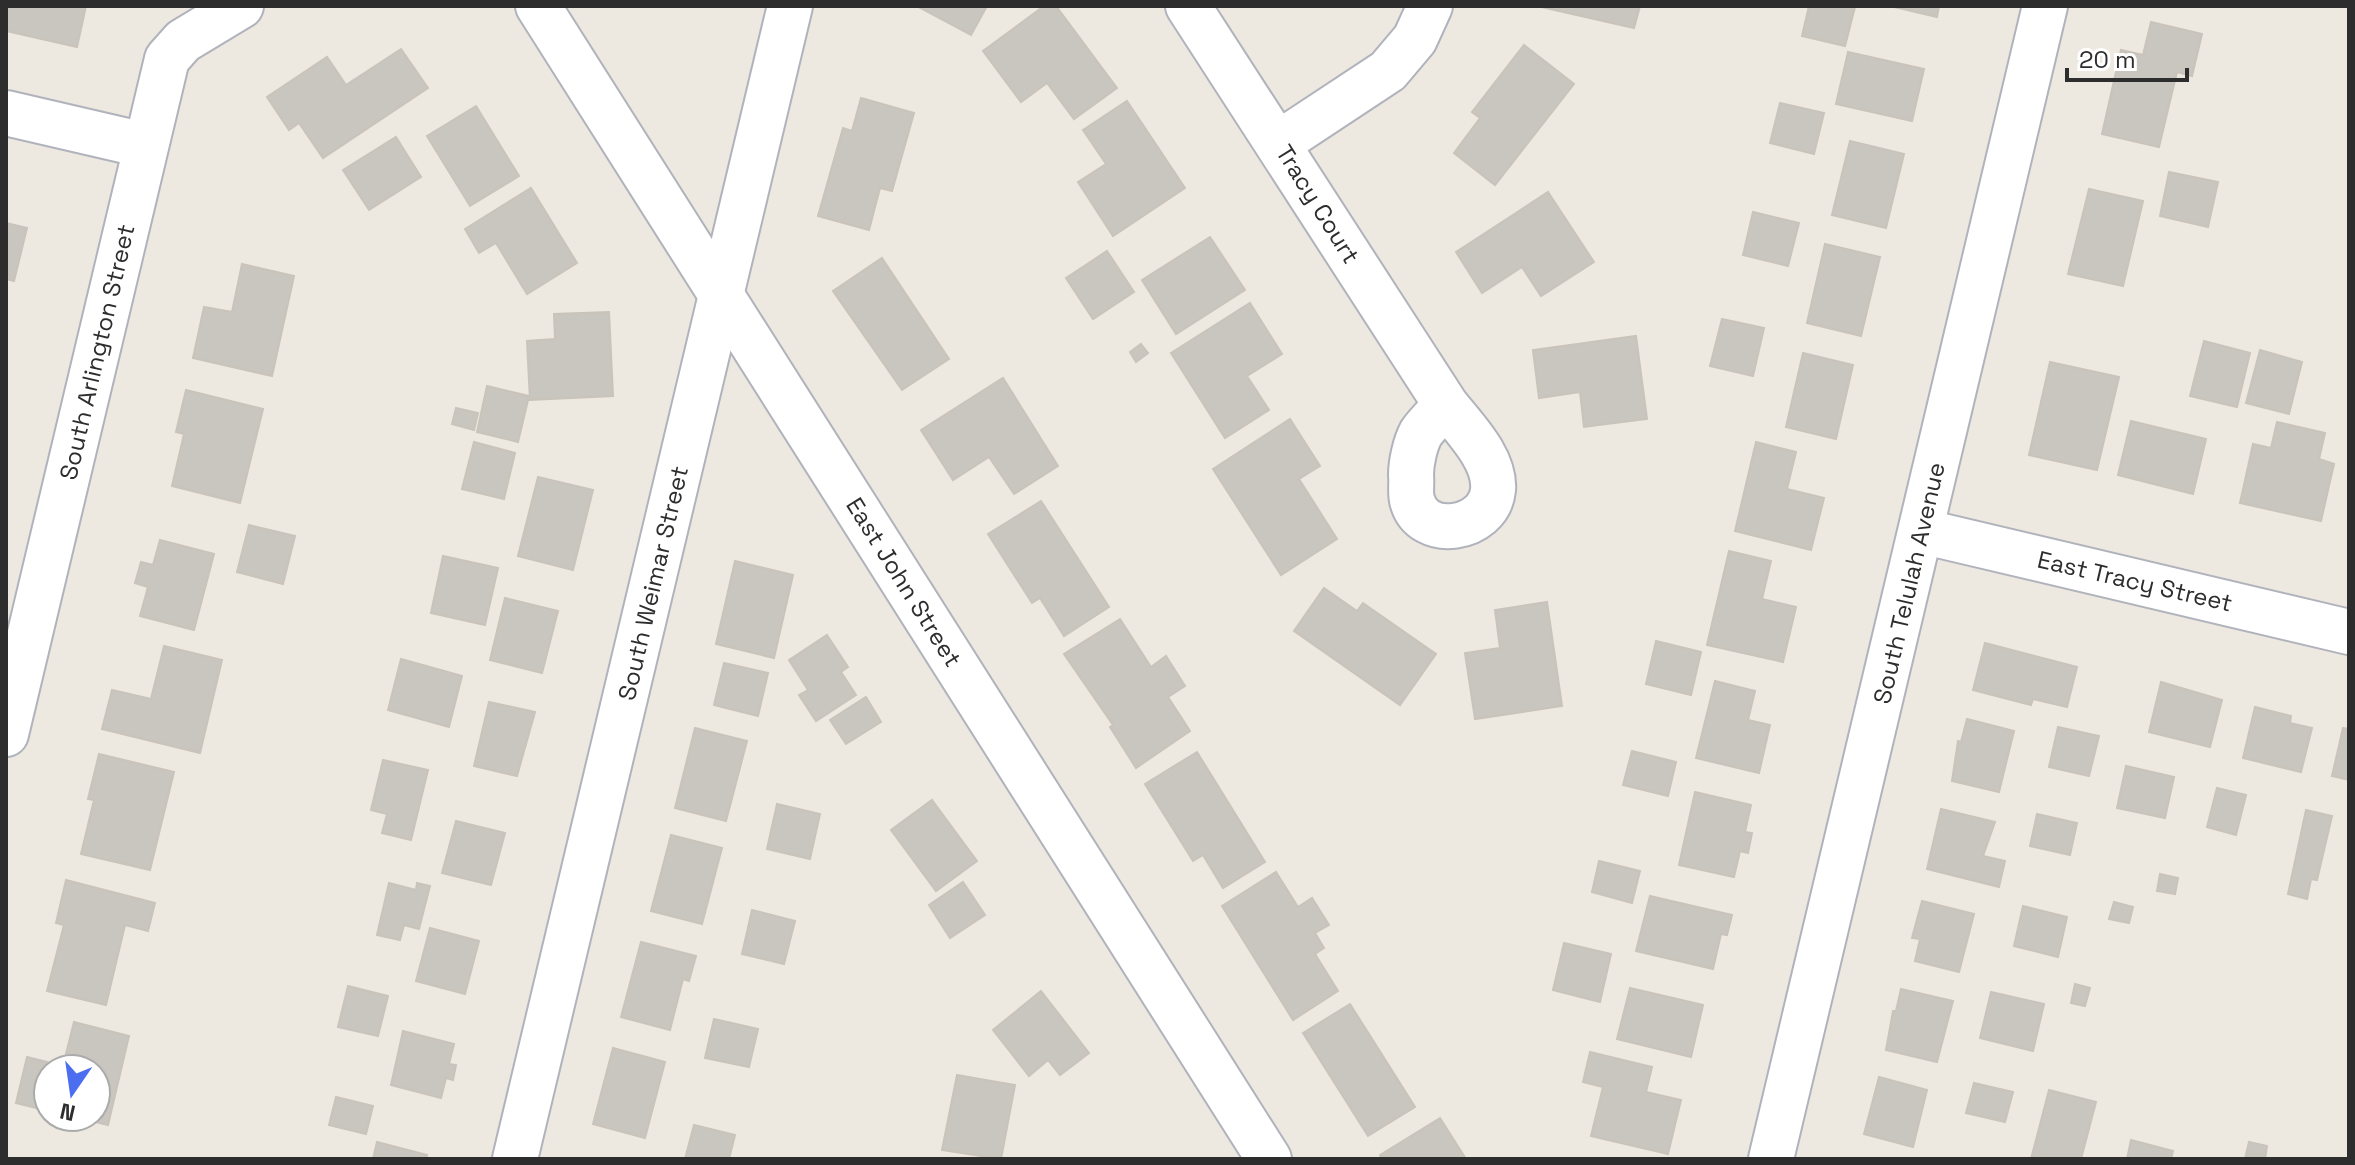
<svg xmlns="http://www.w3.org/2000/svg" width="2355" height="1165" font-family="'Space Grotesk',sans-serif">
<rect width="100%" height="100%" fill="#ede8e0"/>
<g fill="#c9c6bf" stroke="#c9c3ba" stroke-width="2">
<path d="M 6,6 L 86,6 L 77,47 L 6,31 Z"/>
<path d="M 917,6 L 987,6 L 971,35 Z"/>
<path d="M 1044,6 L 1056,6 L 1117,88 L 1074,119 L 1047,83 L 1021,102 L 983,51 Z"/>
<path d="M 1537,6 L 1640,6 L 1634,28 Z"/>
<path d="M 1809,6 L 1855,7 L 1845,46 L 1802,36 Z"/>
<path d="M 1890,6 L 1939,6 L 1937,17 Z"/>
<path d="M 2151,22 L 2202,34 L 2192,76 L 2177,72 L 2159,147 L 2102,134 L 2121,50 L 2143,55 Z"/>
<path d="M 1524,45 L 1574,84 L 1495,185 L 1454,153 L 1480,118 L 1472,112 Z"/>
<path d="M 401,49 L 428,88 L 323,158 L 299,123 L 289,130 L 267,97 L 327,57 L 346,85 Z"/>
<path d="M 1848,52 L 1924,69 L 1912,121 L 1836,104 Z"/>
<path d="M 861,98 L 914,113 L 892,191 L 880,188 L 869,230 L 818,216 L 843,128 L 852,131 Z"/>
<path d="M 1127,101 L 1185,188 L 1113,236 L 1078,182 L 1106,164 L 1083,130 Z"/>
<path d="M 1780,103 L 1824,113 L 1814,154 L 1770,143 Z"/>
<path d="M 476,106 L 519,176 L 470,206 L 427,136 Z"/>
<path d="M 396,137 L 421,177 L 369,210 L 343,170 Z"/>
<path d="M 1850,141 L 1904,154 L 1886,228 L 1832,215 Z"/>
<path d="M 2169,172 L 2218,182 L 2208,227 L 2160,216 Z"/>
<path d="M 531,188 L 577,263 L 527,294 L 496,243 L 479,253 L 465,229 Z"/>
<path d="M 2089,189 L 2143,201 L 2123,286 L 2068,274 Z"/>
<path d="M 1548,192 L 1594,262 L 1541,296 L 1522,267 L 1482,293 L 1456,252 Z"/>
<path d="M 1753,212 L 1799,223 L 1788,266 L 1743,255 Z"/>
<path d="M 6,223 L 27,228 L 14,281 L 6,279 Z"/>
<path d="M 1210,237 L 1245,290 L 1176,334 L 1142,280 Z"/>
<path d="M 1825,244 L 1880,257 L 1861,336 L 1807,323 Z"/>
<path d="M 1107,251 L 1134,292 L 1093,319 L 1066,278 Z"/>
<path d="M 882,258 L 949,359 L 902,390 L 833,291 Z"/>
<path d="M 242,264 L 294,276 L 272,376 L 193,358 L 204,307 L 232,312 Z"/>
<path d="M 1250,303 L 1282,354 L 1247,376 L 1269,410 L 1225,438 L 1171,353 Z"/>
<path d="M 609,312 L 613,396 L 530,400 L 527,341 L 555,339 L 554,314 Z"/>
<path d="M 1722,319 L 1764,328 L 1753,376 L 1710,366 Z"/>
<path d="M 1636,336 L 1647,419 L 1584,427 L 1580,392 L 1539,398 L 1533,350 Z"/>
<path d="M 2204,341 L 2250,353 L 2237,407 L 2190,396 Z"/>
<path d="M 1141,344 L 1148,353 L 1136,362 L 1130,352 Z"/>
<path d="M 2260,350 L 2302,362 L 2289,414 L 2246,403 Z"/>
<path d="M 1803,353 L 1853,365 L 1836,439 L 1786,427 Z"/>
<path d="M 2050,362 L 2119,377 L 2097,470 L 2029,455 Z"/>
<path d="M 1003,378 L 1058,466 L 1014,494 L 989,457 L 953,480 L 921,430 Z"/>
<path d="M 487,386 L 529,396 L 518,442 L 477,432 Z"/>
<path d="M 186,390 L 263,409 L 240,503 L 172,486 L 184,434 L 176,432 Z"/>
<path d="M 456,408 L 478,413 L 474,430 L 452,424 Z"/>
<path d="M 1290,419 L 1320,466 L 1299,479 L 1337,539 L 1281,575 L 1213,469 Z"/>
<path d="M 2131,421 L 2206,439 L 2193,494 L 2118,475 Z"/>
<path d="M 2277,422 L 2325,433 L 2319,459 L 2334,464 L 2321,521 L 2240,503 L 2253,444 L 2271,448 Z"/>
<path d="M 474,442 L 515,453 L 504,499 L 462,489 Z"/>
<path d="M 1756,442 L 1796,452 L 1787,489 L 1824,498 L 1811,550 L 1735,531 Z"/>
<path d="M 538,477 L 593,490 L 573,570 L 518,556 Z"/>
<path d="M 1041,501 L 1109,607 L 1064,636 L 1040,598 L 1032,603 L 988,534 Z"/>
<path d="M 249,525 L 295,536 L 283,584 L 237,572 Z"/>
<path d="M 160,540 L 214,554 L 194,630 L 140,616 L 148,587 L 135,583 L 141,562 L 153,565 Z"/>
<path d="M 1729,551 L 1771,561 L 1762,599 L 1796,607 L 1783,662 L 1707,645 Z"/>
<path d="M 443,556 L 498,568 L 485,625 L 431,613 Z"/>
<path d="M 735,561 L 793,575 L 774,658 L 716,644 Z"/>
<path d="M 1324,588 L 1357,611 L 1363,603 L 1436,654 L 1400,705 L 1294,631 Z"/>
<path d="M 505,598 L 558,611 L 542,673 L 490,660 Z"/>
<path d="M 1547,602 L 1562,706 L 1475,719 L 1465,653 L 1500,648 L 1495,610 Z"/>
<path d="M 1120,619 L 1151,667 L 1166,656 L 1185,686 L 1168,697 L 1190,731 L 1136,768 L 1110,727 L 1113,725 L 1064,654 Z"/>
<path d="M 827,635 L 848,667 L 841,672 L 856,695 L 816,721 L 799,695 L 808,690 L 789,660 Z"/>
<path d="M 1656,641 L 1701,652 L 1691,695 L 1646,684 Z"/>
<path d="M 1985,643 L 2077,667 L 2067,707 L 2033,699 L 2031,705 L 1973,690 Z"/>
<path d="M 164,646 L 222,660 L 200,753 L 102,729 L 112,690 L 151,699 Z"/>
<path d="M 401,659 L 462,676 L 449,727 L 388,710 Z"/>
<path d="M 724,663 L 768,673 L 758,716 L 714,705 Z"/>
<path d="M 1715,681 L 1755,691 L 1748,720 L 1770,725 L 1759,773 L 1696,758 Z"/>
<path d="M 2161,682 L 2222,700 L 2210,747 L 2149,732 Z"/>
<path d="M 866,697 L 881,722 L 846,744 L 830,720 Z"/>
<path d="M 489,702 L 535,712 L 517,776 L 474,766 Z"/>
<path d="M 2255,707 L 2291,716 L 2290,723 L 2312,728 L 2301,772 L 2243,758 Z"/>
<path d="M 1967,719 L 2014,731 L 1999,792 L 1952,781 L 1958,741 L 1961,742 Z"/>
<path d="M 2058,727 L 2099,736 L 2089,776 L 2049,767 Z"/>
<path d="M 695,728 L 747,741 L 726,821 L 675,808 Z"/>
<path d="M 2343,728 L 2349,729 L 2349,780 L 2332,776 Z"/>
<path d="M 1632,751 L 1676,762 L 1668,796 L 1623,785 Z"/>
<path d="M 1197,752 L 1265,862 L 1223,888 L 1203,855 L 1193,861 L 1145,784 Z"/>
<path d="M 99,754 L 174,772 L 150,870 L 81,854 L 94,800 L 88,799 Z"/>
<path d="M 383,760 L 428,770 L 411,840 L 382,833 L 387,814 L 371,810 Z"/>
<path d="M 2126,766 L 2174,777 L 2165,818 L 2117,808 Z"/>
<path d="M 2217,788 L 2246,795 L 2236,835 L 2207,827 Z"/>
<path d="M 1695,792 L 1751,805 L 1745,832 L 1752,833 L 1748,853 L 1740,851 L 1734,877 L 1679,865 Z"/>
<path d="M 932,800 L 977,861 L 936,891 L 891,830 Z"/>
<path d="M 777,804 L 820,814 L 810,859 L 767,849 Z"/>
<path d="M 1941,809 L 1995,822 L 1983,856 L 2005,861 L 1999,887 L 1927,869 Z"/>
<path d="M 2306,810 L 2332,816 L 2317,880 L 2311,879 L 2307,899 L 2288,894 Z"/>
<path d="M 2037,814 L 2077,823 L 2070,855 L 2030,846 Z"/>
<path d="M 456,821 L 505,833 L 491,885 L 442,873 Z"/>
<path d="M 671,835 L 722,848 L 702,924 L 651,911 Z"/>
<path d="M 1599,861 L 1640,871 L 1632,903 L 1592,892 Z"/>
<path d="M 1276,872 L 1298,907 L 1312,898 L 1329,925 L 1315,933 L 1324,948 L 1315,954 L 1338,991 L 1293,1020 L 1222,906 Z"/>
<path d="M 2160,874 L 2178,878 L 2175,894 L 2157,891 Z"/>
<path d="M 66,880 L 155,903 L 148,931 L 125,925 L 106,1005 L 47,991 L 64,925 L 56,923 Z"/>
<path d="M 963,882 L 985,915 L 950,938 L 929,905 Z"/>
<path d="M 389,883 L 416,890 L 417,883 L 430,886 L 419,929 L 404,925 L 400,940 L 377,935 Z"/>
<path d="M 1650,896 L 1732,915 L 1727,935 L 1721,934 L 1713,969 L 1636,951 Z"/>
<path d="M 1922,901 L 1974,914 L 1959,972 L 1915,961 L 1920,939 L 1912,938 Z"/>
<path d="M 2114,902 L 2133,907 L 2129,923 L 2109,919 Z"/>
<path d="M 2023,906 L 2067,917 L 2058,957 L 2014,946 Z"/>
<path d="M 752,910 L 795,921 L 784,964 L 742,954 Z"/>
<path d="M 430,928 L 479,941 L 465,994 L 416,981 Z"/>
<path d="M 641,942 L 696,956 L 689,981 L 683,979 L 670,1030 L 621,1017 Z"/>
<path d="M 1564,943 L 1611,954 L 1600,1002 L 1553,990 Z"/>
<path d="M 2075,984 L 2090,988 L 2085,1006 L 2071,1003 Z"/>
<path d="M 348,986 L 388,996 L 378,1036 L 338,1027 Z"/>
<path d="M 1630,988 L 1703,1005 L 1691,1057 L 1617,1039 Z"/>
<path d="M 1901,989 L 1953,1001 L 1937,1062 L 1886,1050 L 1893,1011 L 1896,1011 Z"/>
<path d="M 1041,991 L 1089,1053 L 1060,1075 L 1048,1060 L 1029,1076 L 993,1030 Z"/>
<path d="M 1991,992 L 2044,1004 L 2033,1051 L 1980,1038 Z"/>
<path d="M 1350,1004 L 1415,1107 L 1368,1136 L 1303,1033 Z"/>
<path d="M 714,1019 L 758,1029 L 749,1067 L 705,1058 Z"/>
<path d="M 74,1022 L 129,1036 L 108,1125 L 75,1117 L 96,1117 L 96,1069 L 48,1069 L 48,1111 L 16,1103 L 27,1057 L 63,1066 Z"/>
<path d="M 403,1031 L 454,1044 L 449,1064 L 456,1065 L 453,1080 L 446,1078 L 441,1098 L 391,1085 Z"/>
<path d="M 613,1048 L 665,1062 L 645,1138 L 593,1124 Z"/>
<path d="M 1590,1052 L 1652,1067 L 1646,1092 L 1681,1100 L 1668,1154 L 1591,1136 L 1603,1087 L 1583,1082 Z"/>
<path d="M 957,1075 L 1015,1085 L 1001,1159 L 942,1150 Z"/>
<path d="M 1879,1077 L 1927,1090 L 1913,1147 L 1864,1134 Z"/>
<path d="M 1974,1083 L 2013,1092 L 2005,1122 L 1966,1113 Z"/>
<path d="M 2049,1090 L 2096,1102 L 2081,1159 L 2031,1159 Z"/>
<path d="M 336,1097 L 373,1106 L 366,1134 L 329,1125 Z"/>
<path d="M 1440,1118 L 1466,1159 L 1382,1159 L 1380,1155 Z"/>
<path d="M 694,1125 L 735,1135 L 729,1159 L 685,1159 Z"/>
<path d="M 2131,1140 L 2173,1151 L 2171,1159 L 2127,1159 Z"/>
<path d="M 377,1142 L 427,1155 L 426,1159 L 373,1159 Z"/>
<path d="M 2249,1142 L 2267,1146 L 2265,1159 L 2245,1159 Z"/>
</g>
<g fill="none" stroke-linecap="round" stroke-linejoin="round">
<defs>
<g id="minor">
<path d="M 538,6 L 1269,1159"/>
<path d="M 1188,6 L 1446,405 C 1463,427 1496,459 1493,490 C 1489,531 1422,541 1412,500 C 1410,492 1412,483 1411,475 C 1411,463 1415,444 1421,433 C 1428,423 1438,414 1446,405"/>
<path d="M 6,113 L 144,145"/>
<path d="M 1279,143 L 1388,71 L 1415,39 L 1430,6"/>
<path d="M 1921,531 L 2349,632"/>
<path d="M 6,734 L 167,59 L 183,41 L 241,6"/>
<path d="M 515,1159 L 790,6"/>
<path d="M 1771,1159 L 2045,6"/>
</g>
</defs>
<use href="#minor" stroke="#b1b3bc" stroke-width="48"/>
<use href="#minor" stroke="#fff" stroke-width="44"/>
</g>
<g text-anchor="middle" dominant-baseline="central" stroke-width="6" stroke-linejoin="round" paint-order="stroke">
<g font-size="24" fill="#2d2d2d" stroke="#fff">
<text transform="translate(1318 204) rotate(58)">Tracy Court</text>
<text transform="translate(97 352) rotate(-77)">South Arlington Street</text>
<text transform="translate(2135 581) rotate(13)">East Tracy Street</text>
<text transform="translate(904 582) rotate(58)">East John Street</text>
<text transform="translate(653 583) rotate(-77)">South Weimar Street</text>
<text transform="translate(1909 583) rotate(-77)">South Telulah Avenue</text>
</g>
</g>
<rect width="2355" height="1165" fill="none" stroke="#2d2d2d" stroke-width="16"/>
<g transform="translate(72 1093) rotate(193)"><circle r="38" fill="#ffffff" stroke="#ababab" stroke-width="2"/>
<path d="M0-6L14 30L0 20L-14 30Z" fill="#4b6df0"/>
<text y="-12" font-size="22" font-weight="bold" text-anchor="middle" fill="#2d2d2d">N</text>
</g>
<path d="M2067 68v12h120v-12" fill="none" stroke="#2d2d2d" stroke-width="4"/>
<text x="2079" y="68" font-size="24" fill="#2d2d2d" stroke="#ffffff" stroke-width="6" paint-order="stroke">20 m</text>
</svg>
